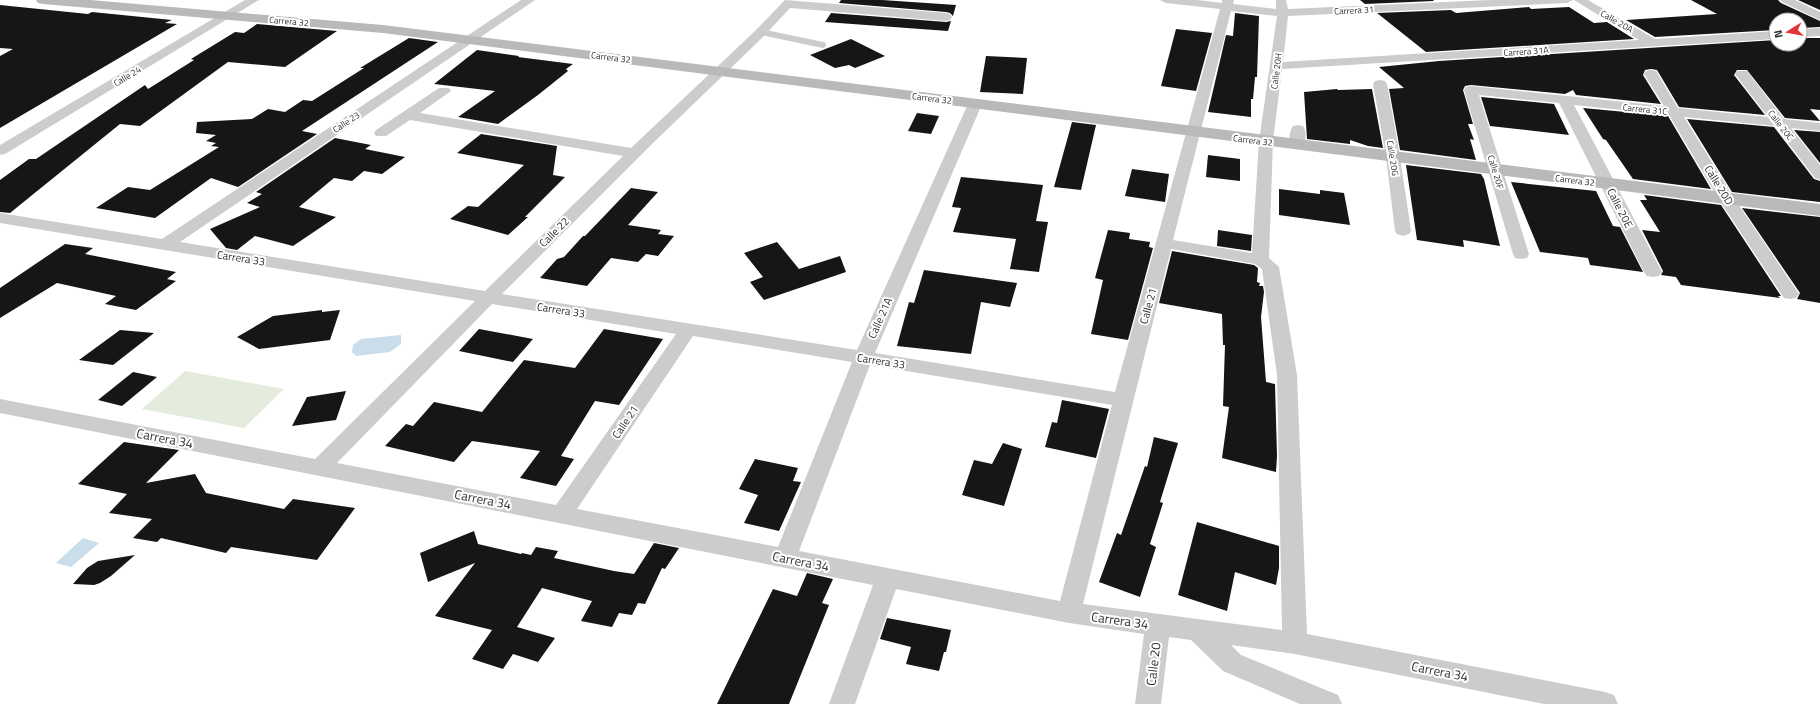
<svg xmlns="http://www.w3.org/2000/svg" width="1820" height="704" font-family="'Titillium Web',sans-serif">
<rect width="100%" height="100%" fill="#fff"/>
<path fill="#e4ecdd" d="M 185,371 L 284,389 L 244,428 L 142,409 Z"/>
<g fill="#c9ddeb">
<path d="M 401,335 L 401,344 L 390,352 L 356,356 L 352,352 L 353,345 L 361,339 Z"/>
<path d="M 83,538 L 99,543 L 71,567 L 56,563 Z"/>
</g>
<g fill="#161616">
<path d="M 841,0 L 882,0 L 956,5 L 953,16 L 950,13 L 946,12 L 839,3 Z"/>
<path d="M 1360,0 L 1433,0 L 1434,1 L 1365,4 Z"/>
<path d="M 1691,0 L 1778,0 L 1781,3 L 1820,21 L 1820,27 L 1800,28 L 1800,20 L 1776,20 L 1776,30 L 1655,37 L 1626,20 L 1717,14 Z"/>
<path d="M 1798,0 L 1820,0 L 1820,10 Z"/>
<path d="M 0,5 L 88,14 L 92,12 L 172,20 L 165,23 L 177,24 L 0,128 L 0,56 L 13,49 L 0,48 Z"/>
<path d="M 1529,7 L 1531,9 L 1569,7 L 1594,23 L 1607,22 L 1634,39 L 1426,52 L 1377,13 L 1451,10 L 1456,13 Z"/>
<path d="M 831,13 L 946,22 L 951,21 L 948,31 L 825,22 Z"/>
<path d="M 1235,13 L 1259,16 L 1257,77 L 1255,77 L 1253,99 L 1251,99 L 1251,117 L 1208,112 L 1226,35 L 1233,36 Z"/>
<path d="M 257,24 L 337,31 L 285,67 L 228,62 L 140,126 L 120,124 L 10,213 L 0,212 L 0,180 L 29,159 L 36,159 L 145,85 L 148,89 L 194,60 L 191,59 L 235,32 L 244,33 Z"/>
<path d="M 1176,29 L 1212,33 L 1196,91 L 1161,86 Z"/>
<path d="M 409,38 L 438,42 L 302,131 L 317,134 L 238,187 L 211,178 L 155,218 L 96,208 L 128,187 L 150,190 L 219,147 L 211,146 L 216,143 L 206,141 L 216,135 L 196,133 L 197,122 L 252,119 L 268,109 L 285,112 L 303,100 L 312,101 L 364,68 L 360,68 Z"/>
<path d="M 1800,38 L 1820,38 L 1820,110 L 1810,109 L 1820,121 L 1785,118 L 1747,70 L 1737,70 L 1734,75 L 1765,115 L 1679,107 L 1657,70 L 1651,69 L 1645,70 L 1643,75 L 1661,104 L 1576,95 L 1573,90 L 1565,94 L 1471,85 L 1465,86 L 1463,90 L 1473,124 L 1468,124 L 1474,140 L 1470,139 L 1476,160 L 1400,150 L 1389,89 L 1404,88 L 1379,67 L 1439,61 L 1776,40 L 1776,44 L 1800,44 Z"/>
<path d="M 851,39 L 885,56 L 855,68 L 849,65 L 835,68 L 810,55 Z"/>
<path d="M 477,50 L 519,56 L 518,57 L 573,64 L 566,69 L 568,71 L 538,95 L 498,124 L 458,117 L 495,91 L 434,84 Z"/>
<path d="M 986,56 L 1027,58 L 1023,94 L 980,92 Z"/>
<path d="M 1337,89 L 1338,90 L 1372,89 L 1383,148 L 1368,146 L 1350,140 L 1350,144 L 1307,139 L 1304,92 Z"/>
<path d="M 1481,97 L 1554,104 L 1569,135 L 1490,126 Z"/>
<path d="M 1583,108 L 1668,116 L 1711,189 L 1633,179 L 1606,140 L 1603,139 Z"/>
<path d="M 917,113 L 939,116 L 931,134 L 908,131 Z"/>
<path d="M 1687,119 L 1774,127 L 1814,179 L 1820,181 L 1820,202 L 1732,192 Z"/>
<path d="M 1072,122 L 1096,125 L 1081,190 L 1054,187 Z"/>
<path d="M 1794,130 L 1820,132 L 1820,163 Z"/>
<path d="M 481,134 L 557,146 L 553,175 L 565,177 L 525,217 L 528,217 L 508,235 L 450,219 L 468,206 L 478,207 L 524,165 L 457,153 Z"/>
<path d="M 335,138 L 371,145 L 365,149 L 405,157 L 382,174 L 364,171 L 352,181 L 334,178 L 299,207 L 336,217 L 293,246 L 255,236 L 237,250 L 226,248 L 210,229 L 260,207 L 247,203 L 262,194 L 256,192 Z"/>
<path d="M 1208,155 L 1240,159 L 1240,181 L 1206,177 Z"/>
<path d="M 1406,165 L 1481,174 L 1484,179 L 1500,246 L 1463,240 L 1464,247 L 1417,240 Z"/>
<path d="M 1132,169 L 1169,174 L 1165,202 L 1125,196 Z"/>
<path d="M 961,177 L 1043,185 L 1036,221 L 1048,222 L 1039,272 L 1010,269 L 1016,239 L 953,232 L 961,208 L 952,207 Z"/>
<path d="M 1511,182 L 1596,191 L 1613,226 L 1620,227 L 1643,272 L 1590,265 L 1588,258 L 1540,252 Z"/>
<path d="M 631,188 L 658,192 L 628,225 L 661,230 L 658,234 L 674,236 L 658,256 L 646,254 L 638,262 L 611,258 L 587,286 L 540,278 L 557,259 L 564,257 L 583,236 L 585,236 Z"/>
<path d="M 1279,189 L 1320,194 L 1320,190 L 1344,193 L 1350,225 L 1279,215 Z"/>
<path d="M 1644,195 L 1721,205 L 1781,296 L 1778,296 L 1780,298 L 1681,285 L 1676,277 L 1661,275 L 1663,271 L 1642,230 L 1660,232 L 1640,200 L 1647,200 Z"/>
<path d="M 1742,208 L 1820,217 L 1820,303 L 1797,299 L 1800,293 Z"/>
<path d="M 1108,230 L 1130,233 L 1129,239 L 1150,242 L 1149,247 L 1153,248 L 1128,340 L 1091,334 L 1103,280 L 1095,278 Z"/>
<path d="M 1218,230 L 1252,235 L 1251,251 L 1217,246 Z"/>
<path d="M 777,242 L 799,269 L 840,256 L 846,272 L 764,300 L 750,282 L 763,277 L 744,253 Z"/>
<path d="M 65,244 L 93,248 L 85,254 L 176,272 L 167,279 L 176,281 L 136,310 L 105,304 L 116,296 L 57,283 L 0,318 L 0,288 Z"/>
<path d="M 1172,251 L 1254,265 L 1258,268 L 1257,282 L 1260,283 L 1259,286 L 1263,286 L 1264,292 L 1261,317 L 1266,382 L 1275,384 L 1277,456 L 1276,472 L 1222,458 L 1229,407 L 1223,406 L 1225,345 L 1223,345 L 1222,314 L 1159,303 Z"/>
<path d="M 924,270 L 1017,283 L 1010,307 L 981,302 L 971,354 L 897,346 L 909,302 L 914,303 Z"/>
<path d="M 322,310 L 322,312 L 340,310 L 330,340 L 259,349 L 237,337 L 273,316 Z"/>
<path d="M 479,329 L 533,339 L 513,362 L 459,351 Z"/>
<path d="M 604,329 L 663,339 L 619,405 L 595,401 L 561,456 L 574,459 L 556,486 L 520,478 L 540,451 L 472,441 L 454,462 L 385,446 L 406,424 L 413,426 L 434,402 L 482,412 L 524,360 L 575,368 Z"/>
<path d="M 120,330 L 154,333 L 113,365 L 79,360 Z"/>
<path d="M 133,372 L 157,377 L 122,406 L 98,400 Z"/>
<path d="M 346,391 L 336,420 L 292,426 L 307,397 Z"/>
<path d="M 1062,400 L 1109,409 L 1096,458 L 1045,447 L 1052,422 L 1057,423 Z"/>
<path d="M 1154,437 L 1178,443 L 1160,502 L 1163,503 L 1150,544 L 1156,547 L 1140,597 L 1099,582 L 1117,533 L 1121,535 L 1145,466 L 1147,467 Z"/>
<path d="M 124,442 L 179,450 L 146,483 L 195,474 L 206,493 L 284,509 L 293,499 L 355,508 L 317,560 L 231,547 L 226,553 L 161,538 L 157,542 L 133,538 L 152,519 L 109,513 L 127,494 L 78,484 Z"/>
<path d="M 1003,443 L 1022,449 L 1004,506 L 962,495 L 974,460 L 992,464 Z"/>
<path d="M 755,459 L 798,468 L 793,481 L 801,482 L 779,531 L 744,523 L 758,495 L 739,489 Z"/>
<path d="M 1197,522 L 1279,546 L 1279,568 L 1276,585 L 1235,572 L 1227,611 L 1178,595 Z"/>
<path d="M 474,531 L 478,544 L 521,554 L 522,553 L 531,555 L 536,547 L 558,551 L 554,558 L 614,571 L 634,574 L 654,543 L 679,548 L 665,569 L 662,568 L 645,604 L 638,603 L 632,615 L 619,613 L 612,627 L 581,621 L 592,601 L 542,588 L 517,627 L 555,638 L 538,662 L 513,654 L 503,669 L 472,659 L 492,630 L 435,616 L 475,563 L 428,582 L 420,553 Z"/>
<path d="M 135,555 L 111,576 L 100,583 L 94,585 L 73,584 L 87,568 L 98,561 Z"/>
<path d="M 807,573 L 833,579 L 822,603 L 829,605 L 789,704 L 717,704 L 773,589 L 797,596 Z"/>
<path d="M 887,618 L 951,630 L 946,652 L 944,652 L 939,671 L 906,664 L 911,647 L 880,639 Z"/>
</g>
<g fill="none" stroke-linecap="round" stroke-linejoin="round">
<path stroke="#ccc" stroke-width="6" d="M 761,32 L 823,45"/>
<g fill="#ccc" fill-rule="evenodd">
<path d="M 245,0 L 259,0 L 5,154 L 0,155 L 0,145 Z"/>
<path d="M 521,0 L 535,0 L 180,242 L 485,291 L 623,156 L 410,120 L 386,136 L 376,136 L 374,133 L 376,130 L 439,88 L 449,88 L 451,91 L 420,113 L 631,148 L 755,31 L 785,0 L 946,13 L 950,14 L 952,17 L 950,20 L 946,21 L 790,8 L 763,37 L 652,144 L 502,294 L 857,350 L 968,104 L 970,101 L 980,101 L 982,104 L 875,353 L 1115,392 L 1220,9 L 1166,3 L 1160,0 L 1197,0 L 1222,3 L 1222,0 L 1234,0 L 1233,4 L 1276,9 L 1276,0 L 1286,0 L 1288,9 L 1491,0 L 1573,0 L 1567,3 L 1288,16 L 1283,62 L 1639,40 L 1574,0 L 1588,0 L 1655,39 L 1776,31 L 1776,39 L 1282,69 L 1273,141 L 1269,258 L 1279,267 L 1297,375 L 1307,634 L 1605,692 L 1614,695 L 1618,704 L 1544,704 L 1295,654 L 1231,645 L 1241,655 L 1338,695 L 1342,704 L 1300,704 L 1223,671 L 1191,640 L 1169,637 L 1161,704 L 1135,704 L 1144,634 L 1069,623 L 896,589 L 855,704 L 829,704 L 873,585 L 0,413 L 0,399 L 315,459 L 475,301 L 0,223 L 0,213 L 162,239 ZM 1231,11 L 1277,16 L 1259,141 L 1252,253 L 1173,240 ZM 1171,249 L 1255,264 L 1262,269 L 1277,375 L 1282,630 L 1083,604 ZM 492,304 L 676,334 L 556,505 L 337,463 ZM 693,336 L 852,362 L 778,547 L 577,509 ZM 870,365 L 1112,405 L 1060,601 L 799,551 Z"/>
<path d="M 1780,0 L 1795,0 L 1820,12 L 1820,20 L 1782,2 Z"/>
<path d="M 1820,28 L 1820,36 L 1800,37 L 1800,29 Z"/>
<path d="M 1651,70 L 1656,71 L 1678,108 L 1768,117 L 1735,74 L 1737,71 L 1747,71 L 1784,119 L 1820,123 L 1820,131 L 1791,128 L 1820,165 L 1820,180 L 1815,178 L 1775,126 L 1684,117 L 1734,198 L 1799,294 L 1796,298 L 1790,299 L 1784,298 L 1718,198 L 1669,115 L 1574,105 L 1662,272 L 1659,276 L 1653,277 L 1647,276 L 1644,272 L 1559,103 L 1479,95 L 1529,254 L 1527,258 L 1521,259 L 1515,258 L 1513,254 L 1464,90 L 1466,87 L 1471,86 L 1664,106 L 1644,74 L 1646,71 Z"/>
<path d="M 1380,80 L 1385,81 L 1387,84 L 1400,157 L 1411,231 L 1409,234 L 1403,236 L 1397,234 L 1395,231 L 1386,157 L 1373,84 L 1375,81 Z"/>
<path d="M 1298,125 L 1303,126 C 1307,131 1306,143 1302,148 L 1297,149 L 1292,148 C 1288,143 1289,131 1293,126 Z"/>
</g>
<path fill="#b9b9b9" fill-rule="evenodd" d="M 36,0 L 90,0 L 383,25 L 1820,204 L 1820,216 L 383,33 L 43,4 L 38,3 Z"/>
</g>
<g text-anchor="middle" dominant-baseline="central" stroke-width="4" stroke-linejoin="round" paint-order="stroke">
<g font-size="9" fill="#2f2f2f" stroke="#fff">
<text transform="translate(1354 10) rotate(-3)">Carrera 31</text>
<text transform="translate(289 21) rotate(5)">Carrera 32</text>
<text transform="translate(1617 21) rotate(30)">Calle 20A</text>
<text transform="translate(1526 51) rotate(-4)">Carrera 31A</text>
<text transform="translate(611 57) rotate(7)">Carrera 32</text>
<text transform="translate(1276 71) rotate(-83)">Calle 20H</text>
<text transform="translate(127 76) rotate(-31)">Calle 24</text>
<text transform="translate(932 98) rotate(7)">Carrera 32</text>
<text transform="translate(1645 109) rotate(6)">Carrera 31C</text>
<text transform="translate(346 122) rotate(-34)">Calle 23</text>
<text transform="translate(1781 125) rotate(52)">Calle 20C</text>
<text transform="translate(1253 140) rotate(7)">Carrera 32</text>
<text transform="translate(1393 158) rotate(81)">Calle 20G</text>
<text transform="translate(1496 172) rotate(73)">Calle 20F</text>
<text transform="translate(1575 180) rotate(7)">Carrera 32</text>
</g>
<g font-size="11" fill="#2f2f2f" stroke="#fff">
<text transform="translate(1719 185) rotate(58)">Calle 20D</text>
<text transform="translate(1620 208) rotate(63)">Calle 20E</text>
<text transform="translate(554 232) rotate(-45)">Calle 22</text>
<text transform="translate(241 258) rotate(9)">Carrera 33</text>
<text transform="translate(1148 306) rotate(-75)">Calle 21</text>
<text transform="translate(561 310) rotate(9)">Carrera 33</text>
<text transform="translate(880 318) rotate(-66)">Calle 21A</text>
<text transform="translate(881 361) rotate(9)">Carrera 33</text>
<text transform="translate(625 422) rotate(-56)">Calle 21</text>
</g>
<g font-size="13" fill="#2f2f2f" stroke="#fff">
<text transform="translate(165 438) rotate(11)">Carrera 34</text>
<text transform="translate(483 499) rotate(11)">Carrera 34</text>
<text transform="translate(801 561) rotate(11)">Carrera 34</text>
<text transform="translate(1120 620) rotate(8)">Carrera 34</text>
<text transform="translate(1153 664) rotate(-83)">Calle 20</text>
<text transform="translate(1440 671) rotate(11)">Carrera 34</text>
</g>
</g>
<g transform="translate(1788 32) rotate(259)"><circle r="19" fill="#ffffff" stroke="#acacac"/>
<path d="M0-3L7 15L0 10L-7 15Z" fill="#e2343b"/>
<text y="-6" font-size="11" font-weight="bold" text-anchor="middle" fill="#2f2f2f">N</text>
</g>
</svg>
